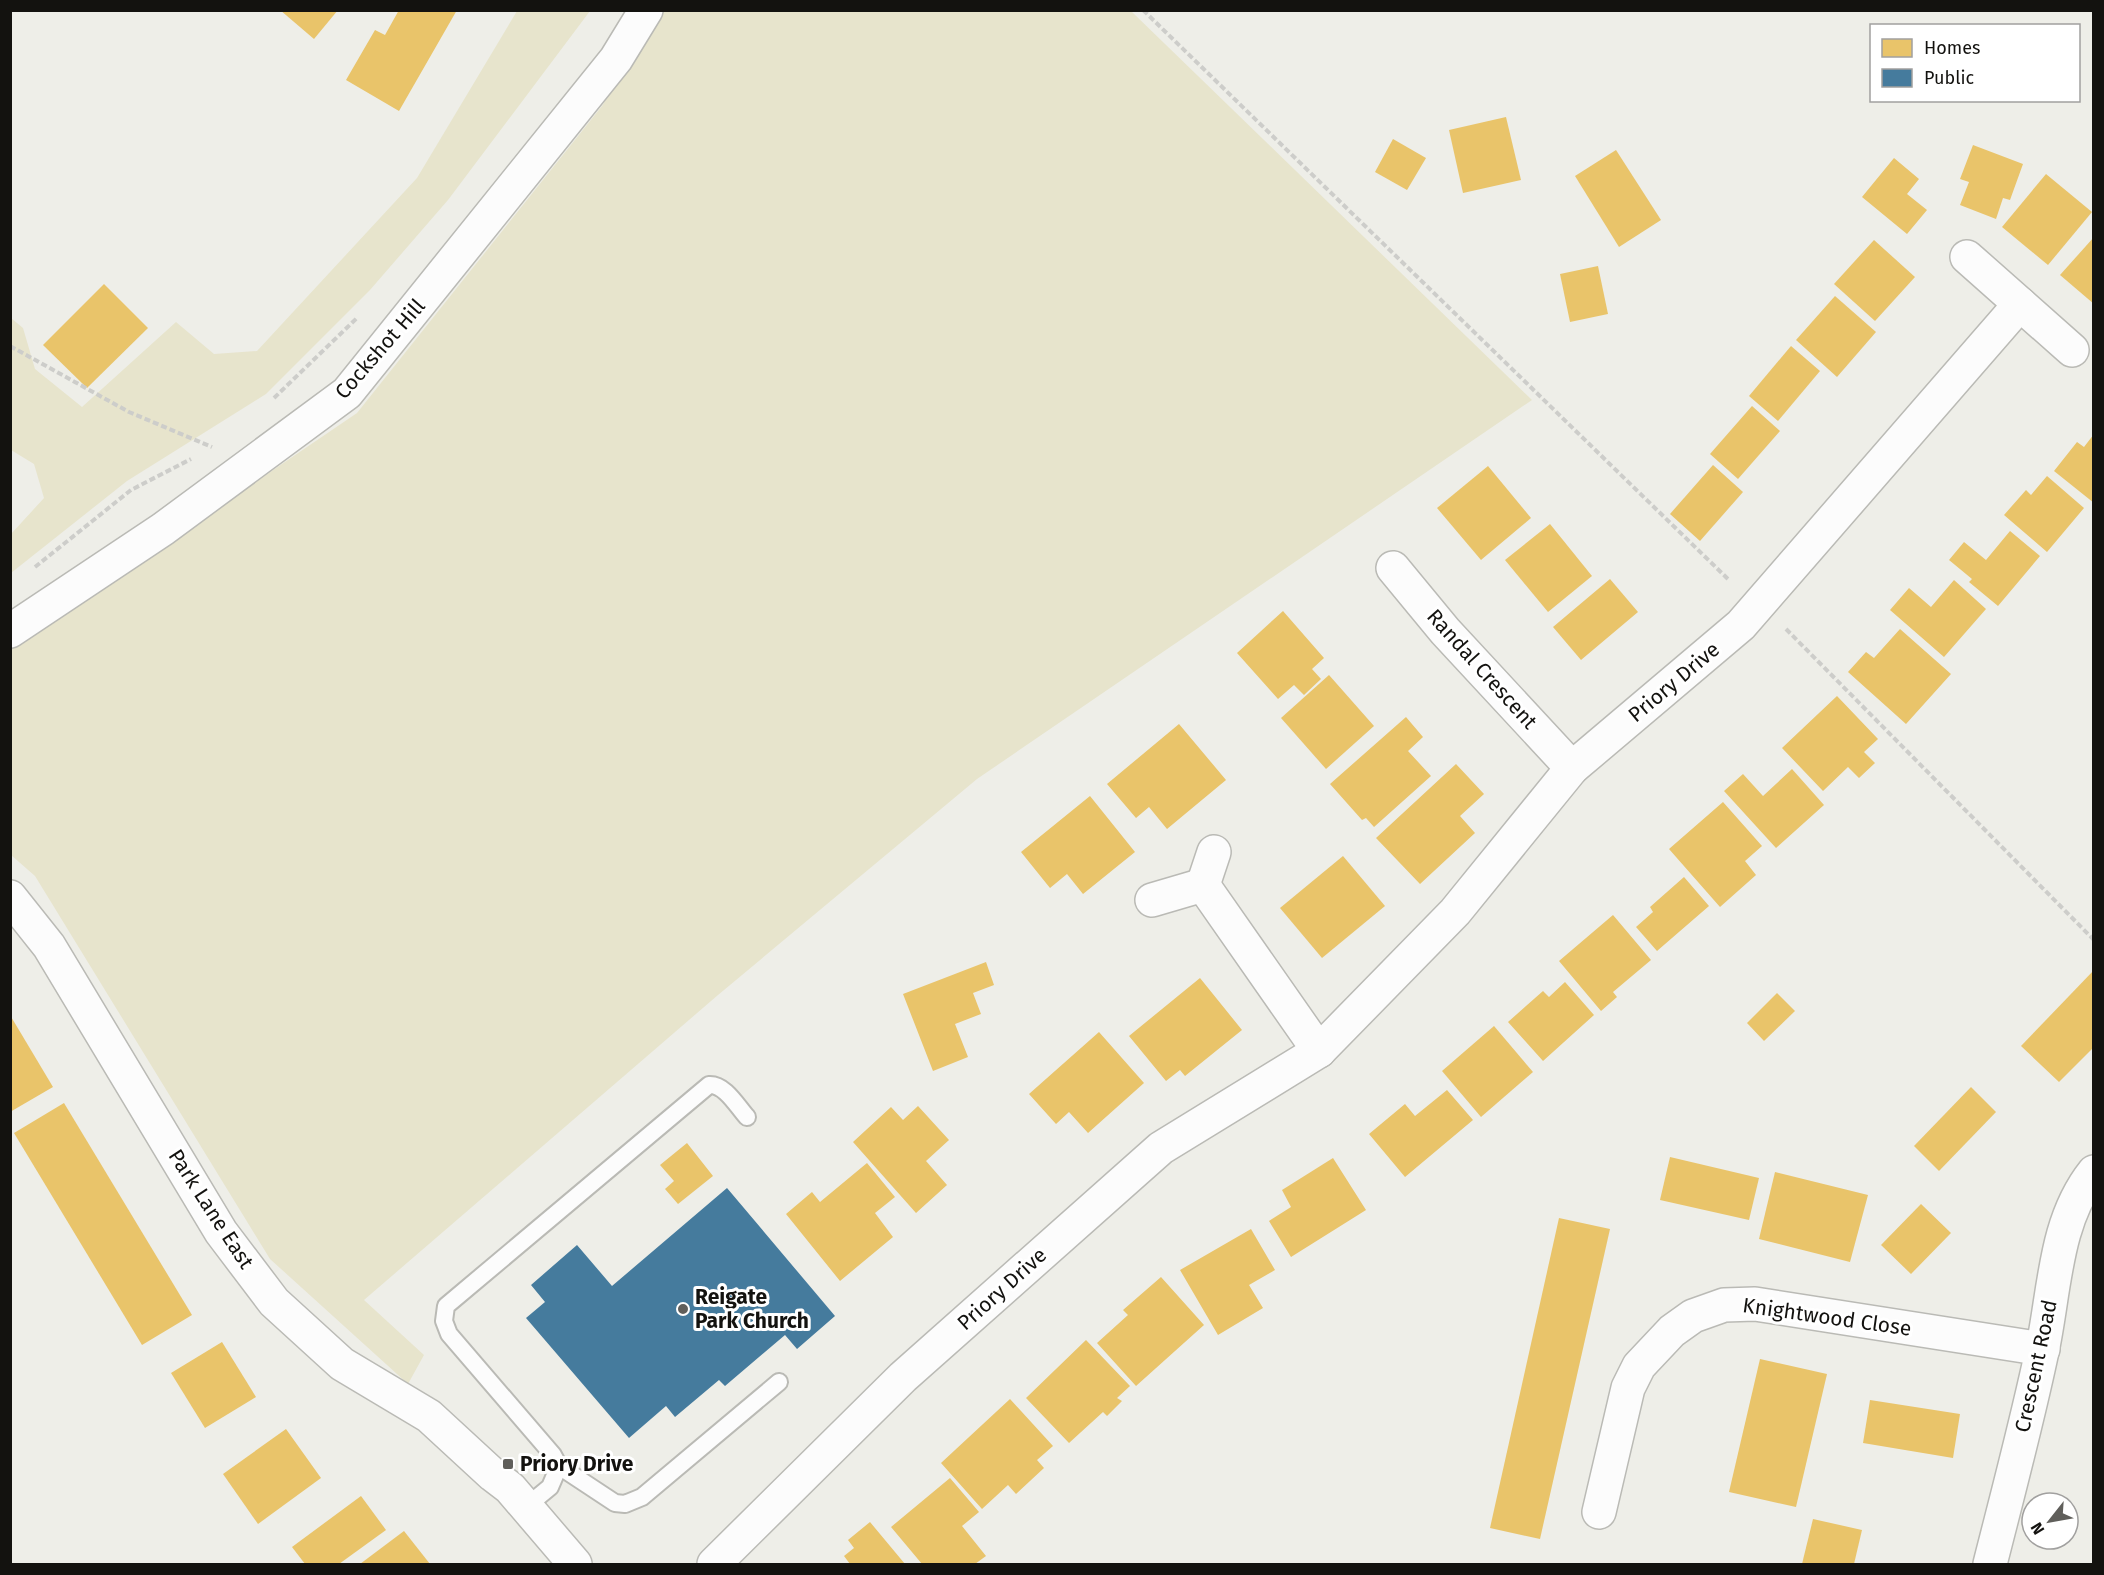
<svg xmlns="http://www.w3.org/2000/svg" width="2104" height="1575" font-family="'Fira Sans',sans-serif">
<rect width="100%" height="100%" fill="#eeeee8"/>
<g fill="#e7e4cc">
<path d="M 517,11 L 590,11 L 448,200 L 370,290 L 266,394 L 127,481 L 11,573 L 11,534 L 44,498 L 34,464 L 11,450 L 11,318 L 23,328 L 35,369 L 82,407 L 176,322 L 214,354 L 257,351 L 417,178 Z"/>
<path d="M 661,11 L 1131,11 L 1532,400 L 977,779 L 718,995 L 364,1300 L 424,1355 L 408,1384 L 270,1259 L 35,876 L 11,855 L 11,648 L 357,413 L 602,106 Z"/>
</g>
<g fill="#e9c46a">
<path d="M 280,10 L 338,10 L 314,39 Z"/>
<path d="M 399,10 L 457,10 L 399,111 L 346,80 L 375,30 L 385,35 Z"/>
<path d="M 1506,117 L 1521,180 L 1463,193 L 1449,130 Z"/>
<path d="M 1393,139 L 1426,158 L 1407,190 L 1375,172 Z"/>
<path d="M 1973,145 L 2023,164 L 2010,200 L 2003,198 L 1996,219 L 1960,205 L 1969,182 L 1960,179 Z"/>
<path d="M 1616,150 L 1661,220 L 1619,247 L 1575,176 Z"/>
<path d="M 1894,158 L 1919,179 L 1907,194 L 1927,210 L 1907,234 L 1862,197 Z"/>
<path d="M 2046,174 L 2092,212 L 2048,265 L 2002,227 Z"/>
<path d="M 2094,237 L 2094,304 L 2060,275 Z"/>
<path d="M 1874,240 L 1915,277 L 1875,321 L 1834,284 Z"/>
<path d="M 1598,266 L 1608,314 L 1570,322 L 1560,274 Z"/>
<path d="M 104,284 L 148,328 L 87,388 L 43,345 Z"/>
<path d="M 1835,296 L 1876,332 L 1837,377 L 1796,340 Z"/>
<path d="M 1791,346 L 1820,371 L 1778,421 L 1749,396 Z"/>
<path d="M 1752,406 L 1780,431 L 1738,479 L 1710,454 Z"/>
<path d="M 2094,434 L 2094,503 L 2054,471 L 2077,442 L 2084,447 Z"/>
<path d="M 1713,465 L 1743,492 L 1700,541 L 1670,514 Z"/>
<path d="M 1488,466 L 1531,518 L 1481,560 L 1437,508 Z"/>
<path d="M 2047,476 L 2084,508 L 2047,552 L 2004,515 L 2026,490 L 2031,495 Z"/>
<path d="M 1550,524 L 1592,576 L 1548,612 L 1505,560 Z"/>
<path d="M 2010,531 L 2040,556 L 1998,606 L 1969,582 L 1972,579 L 1949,560 L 1964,542 L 1986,560 Z"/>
<path d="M 1610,579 L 1638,612 L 1581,660 L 1553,627 Z"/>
<path d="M 1954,580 L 1986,609 L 1944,657 L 1890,610 L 1909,588 L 1931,607 Z"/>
<path d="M 1283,611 L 1324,658 L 1312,669 L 1321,679 L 1304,695 L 1294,685 L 1278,699 L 1237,653 Z"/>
<path d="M 1900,629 L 1951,674 L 1906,724 L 1848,672 L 1866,652 L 1874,658 Z"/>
<path d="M 1329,675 L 1374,726 L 1326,769 L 1281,718 Z"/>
<path d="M 1837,696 L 1878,739 L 1864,752 L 1875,763 L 1859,778 L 1848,767 L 1823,791 L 1782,748 Z"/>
<path d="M 1406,717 L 1423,737 L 1408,751 L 1431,776 L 1374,827 L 1366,818 L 1362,820 L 1330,784 Z"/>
<path d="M 1179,724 L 1226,780 L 1167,829 L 1149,807 L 1136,818 L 1107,784 Z"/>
<path d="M 1456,764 L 1484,794 L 1460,816 L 1475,833 L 1420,884 L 1376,838 Z"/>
<path d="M 1792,769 L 1824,805 L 1776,848 L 1724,791 L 1743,774 L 1763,796 Z"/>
<path d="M 1090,796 L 1135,852 L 1083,894 L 1067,874 L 1050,888 L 1021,852 Z"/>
<path d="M 1723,802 L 1762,846 L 1745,861 L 1756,875 L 1720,907 L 1669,849 Z"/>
<path d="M 1343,856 L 1385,906 L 1322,958 L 1280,908 Z"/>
<path d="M 1684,877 L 1709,906 L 1657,951 L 1636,927 L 1653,912 L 1650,907 Z"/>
<path d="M 1613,915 L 1651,960 L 1613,992 L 1617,997 L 1601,1011 L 1559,961 Z"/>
<path d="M 986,962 L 994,985 L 973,993 L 981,1014 L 955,1024 L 968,1057 L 933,1071 L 903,994 Z"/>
<path d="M 2094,970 L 2094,1047 L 2059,1082 L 2021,1046 Z"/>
<path d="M 1200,978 L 1242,1030 L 1185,1076 L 1180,1070 L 1166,1081 L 1129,1036 Z"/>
<path d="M 1565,982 L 1594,1015 L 1543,1061 L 1508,1022 L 1543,991 L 1549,997 Z"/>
<path d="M 1777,993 L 1795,1011 L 1764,1041 L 1747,1023 Z"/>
<path d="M 10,1015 L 53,1087 L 10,1112 Z"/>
<path d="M 1494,1026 L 1533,1072 L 1481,1117 L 1442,1071 Z"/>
<path d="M 1099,1032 L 1144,1083 L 1088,1133 L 1069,1112 L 1056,1124 L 1029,1094 Z"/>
<path d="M 1971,1087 L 1996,1112 L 1939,1171 L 1914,1146 Z"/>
<path d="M 1447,1090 L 1473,1120 L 1405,1177 L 1369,1134 L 1405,1104 L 1415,1116 Z"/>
<path d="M 64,1103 L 192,1315 L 142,1345 L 14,1133 Z"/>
<path d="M 918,1106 L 949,1140 L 926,1161 L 947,1185 L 916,1213 L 853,1142 L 891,1107 L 903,1120 Z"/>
<path d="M 687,1143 L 713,1176 L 678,1204 L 665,1189 L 674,1181 L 660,1165 Z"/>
<path d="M 1670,1157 L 1759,1178 L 1749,1220 L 1660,1200 Z"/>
<path d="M 1333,1158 L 1366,1210 L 1291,1257 L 1269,1221 L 1291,1207 L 1282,1190 Z"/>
<path d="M 867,1163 L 895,1197 L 875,1213 L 893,1237 L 840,1281 L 786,1214 L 812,1192 L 820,1202 Z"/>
<path d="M 1775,1172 L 1868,1195 L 1850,1262 L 1759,1239 Z"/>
<path d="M 1921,1204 L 1951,1233 L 1911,1274 L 1881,1245 Z"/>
<path d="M 1559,1218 L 1610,1229 L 1540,1539 L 1490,1528 Z"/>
<path d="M 1251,1229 L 1275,1270 L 1249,1285 L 1263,1308 L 1218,1335 L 1180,1270 Z"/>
<path d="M 1161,1277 L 1204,1325 L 1136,1386 L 1097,1343 L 1128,1315 L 1123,1310 Z"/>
<path d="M 1086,1340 L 1130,1386 L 1117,1398 L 1122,1401 L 1107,1416 L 1103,1412 L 1069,1443 L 1026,1398 Z"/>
<path d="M 222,1342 L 256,1397 L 205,1428 L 171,1373 Z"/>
<path d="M 1760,1359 L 1827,1374 L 1796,1507 L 1729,1492 Z"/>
<path d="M 1010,1399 L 1053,1446 L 1037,1460 L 1044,1468 L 1016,1494 L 1008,1485 L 982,1509 L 941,1463 Z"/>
<path d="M 1870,1400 L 1960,1414 L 1953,1458 L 1863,1443 Z"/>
<path d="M 286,1429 L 321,1478 L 258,1524 L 223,1474 Z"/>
<path d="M 950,1478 L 979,1512 L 962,1526 L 986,1556 L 975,1564 L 922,1564 L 891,1527 Z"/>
<path d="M 361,1496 L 386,1530 L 339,1564 L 305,1564 L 292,1547 Z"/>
<path d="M 1813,1519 L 1862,1530 L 1854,1564 L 1802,1564 Z"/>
<path d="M 870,1522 L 905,1564 L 850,1564 L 844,1556 L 854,1548 L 848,1540 Z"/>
<path d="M 404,1531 L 430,1564 L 360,1564 Z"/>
</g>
<path fill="#457b9d" d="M 727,1188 L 835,1316 L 797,1349 L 785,1335 L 725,1386 L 719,1380 L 675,1417 L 666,1406 L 629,1438 L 526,1318 L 545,1302 L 531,1285 L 577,1245 L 612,1286 Z"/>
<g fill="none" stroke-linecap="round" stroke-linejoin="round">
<defs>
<g id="lane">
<path d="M 559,1466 L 615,1503 L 625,1504 L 642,1497 L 779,1382"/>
<path d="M 527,1506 L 550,1487 L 559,1466 L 553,1455 L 449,1334 L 444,1321 L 446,1306 L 709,1085 C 725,1084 737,1106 747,1117"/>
</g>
<g id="street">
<path d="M 1967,257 L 2072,350"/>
<path d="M 1393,568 L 1445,631 L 1572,768"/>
<path d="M 1203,885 L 1214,852"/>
<path d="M 1152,900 L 1203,885 L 1319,1051"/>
<path d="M 1599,1512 L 1628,1388 L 1639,1366 L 1672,1331 L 1693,1316 L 1724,1305 L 1755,1304 L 2043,1349"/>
<path d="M 714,1564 L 903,1377 L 1161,1148 L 1319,1051 L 1455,912 L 1572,768 L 1741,625 L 2020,304"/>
<path d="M 1990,1564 C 2008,1493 2027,1422 2042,1351 C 2055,1291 2054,1222 2094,1172"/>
</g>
<path id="secondary" d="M 10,897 L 49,946 L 221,1232 L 274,1302 L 342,1364 L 429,1416 L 493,1475 L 510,1488 L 575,1564"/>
<path id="primary" d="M 10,631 L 163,529 L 347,393 L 616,59 L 646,10"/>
</defs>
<use href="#lane" stroke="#babab5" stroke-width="20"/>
<use href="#street" stroke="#babab5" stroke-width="36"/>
<use href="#secondary" stroke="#babab5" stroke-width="36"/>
<use href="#primary" stroke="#babab5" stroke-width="36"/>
<g stroke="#cdcdca" stroke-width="4" stroke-dasharray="6 3" stroke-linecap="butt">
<path d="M 1143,10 L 1730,581"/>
<path d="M 10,346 L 129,412 L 212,447"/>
<path d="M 274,398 L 357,318"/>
<path d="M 35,567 L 131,490 L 191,459"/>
<path d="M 1786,629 L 2094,940"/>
</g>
<use href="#lane" stroke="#fcfcfc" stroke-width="16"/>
<use href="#street" stroke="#fcfcfc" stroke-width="33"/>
<use href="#secondary" stroke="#fcfcfc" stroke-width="33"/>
<use href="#primary" stroke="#fcfcfc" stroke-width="33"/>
</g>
<g fill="#605f5b" stroke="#fff" stroke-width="2">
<circle cx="683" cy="1309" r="6"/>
<rect x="502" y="1458" width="12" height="12" rx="3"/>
</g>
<g text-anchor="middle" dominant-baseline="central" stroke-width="6" stroke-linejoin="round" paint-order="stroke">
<g font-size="21" fill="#13120f" stroke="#fff">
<text transform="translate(380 349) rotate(-49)">Cockshot Hill</text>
<text transform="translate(1482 669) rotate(48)">Randal Crescent</text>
<text transform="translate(1674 682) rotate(-40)">Priory Drive</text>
<text transform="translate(211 1209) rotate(57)">Park Lane East</text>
<text transform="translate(1002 1289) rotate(-42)">Priory Drive</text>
<text transform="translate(1827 1317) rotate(8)">Knightwood Close</text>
<text transform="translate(2036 1366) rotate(-78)">Crescent Road</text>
</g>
<g font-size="21" font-weight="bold" fill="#13120f" stroke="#fff" text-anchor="start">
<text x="695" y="1297">Reigate<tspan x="695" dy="24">Park Church</tspan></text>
<text x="520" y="1464">Priory Drive</text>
</g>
</g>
<rect width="2104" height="1575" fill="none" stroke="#13120f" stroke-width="24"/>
<rect x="1870" y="24" width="210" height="78" fill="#ffffff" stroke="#a1a09f" stroke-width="1.5"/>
<rect x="1882" y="39" width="30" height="18" fill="#e9c46a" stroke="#a1a09f" stroke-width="1.5"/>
<text x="1924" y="54" font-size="18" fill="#13120f">Homes</text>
<rect x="1882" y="69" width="30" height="18" fill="#457b9d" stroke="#a1a09f" stroke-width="1.5"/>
<text x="1924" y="84" font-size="18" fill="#13120f">Public</text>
<g transform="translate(2050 1521) rotate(239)"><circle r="28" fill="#ffffff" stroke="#a1a09f" stroke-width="1.5"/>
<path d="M0-4.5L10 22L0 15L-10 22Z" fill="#605f5b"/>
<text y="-9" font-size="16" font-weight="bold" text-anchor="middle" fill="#13120f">N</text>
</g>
</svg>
